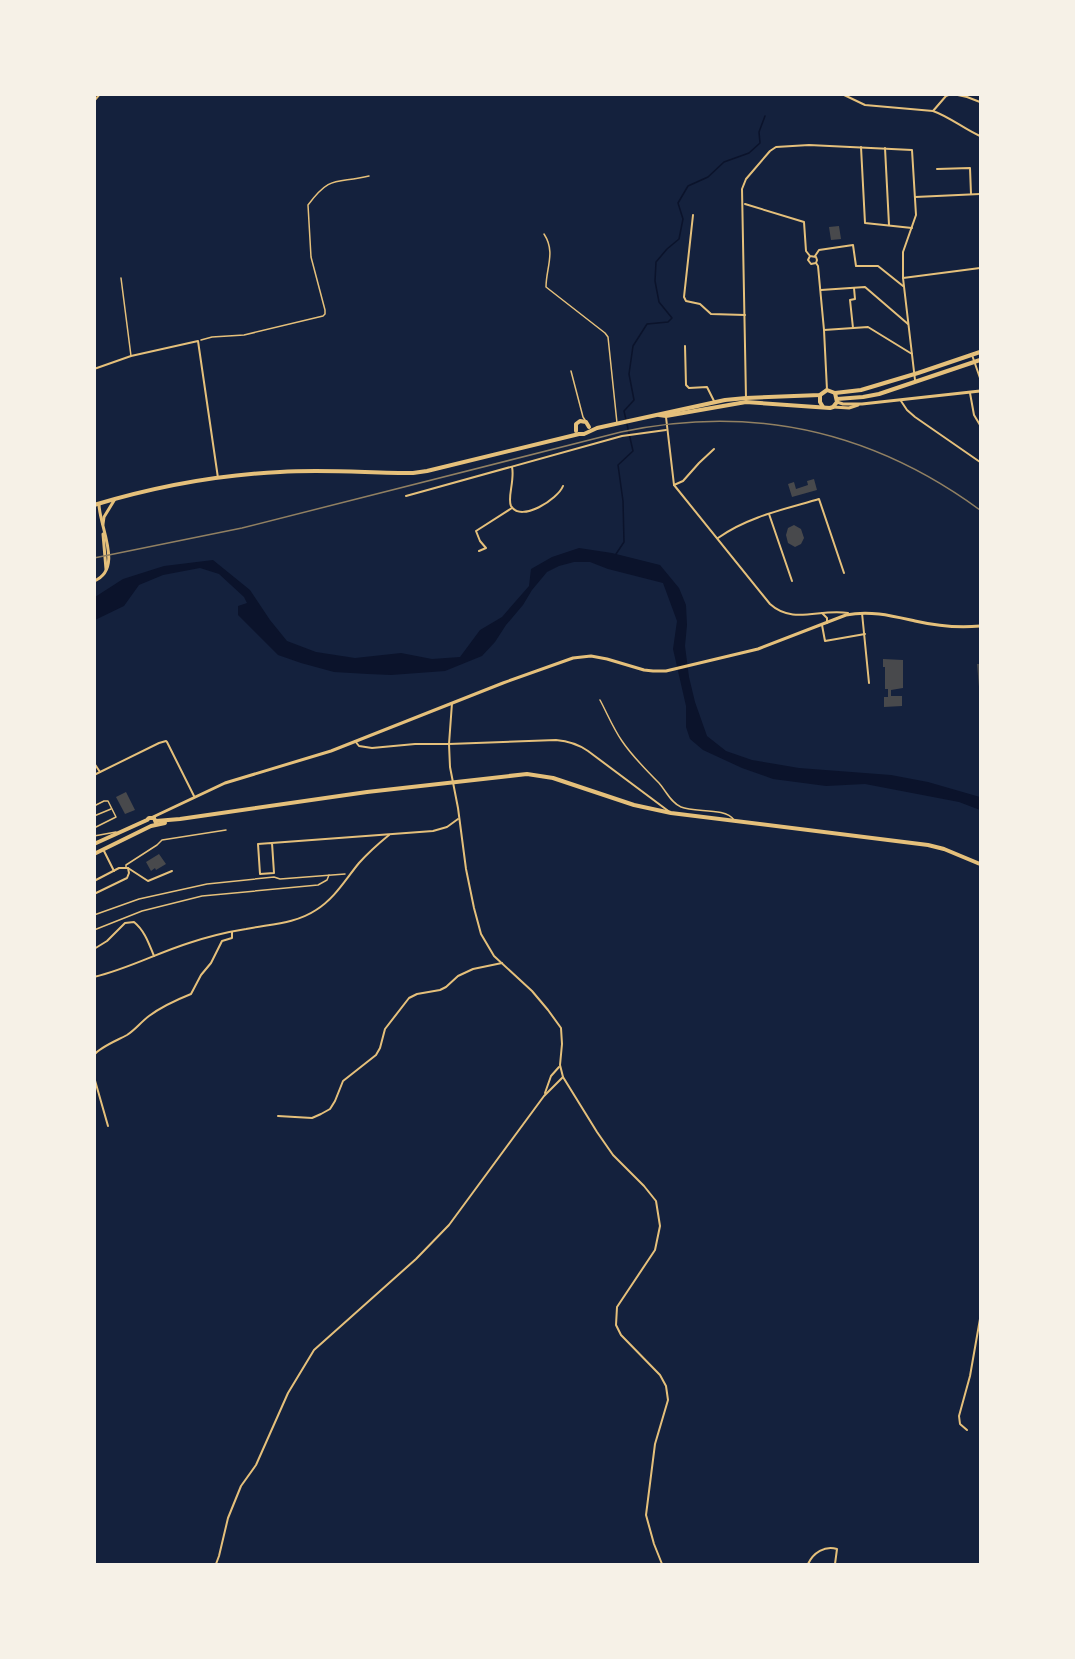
<svg xmlns="http://www.w3.org/2000/svg" width="1075" height="1659" font-family="Rubik,sans-serif">
<rect width="100%" height="100%" fill="#14213d"/>
<path fill="#0b132b" d="M 579,548 L 612,553 L 660,565 L 679,588 L 686,605 L 687,625 L 685,646 L 689,677 L 695,702 L 707,736 L 726,751 L 752,760 L 799,768 L 891,775 L 928,782 L 980,797 L 980,810 L 959,802 L 865,784 L 826,786 L 773,779 L 742,768 L 703,750 L 690,739 L 686,727 L 686,706 L 673,649 L 677,621 L 663,583 L 608,569 L 590,562 L 574,562 L 559,566 L 547,572 L 532,590 L 523,605 L 506,625 L 495,642 L 482,656 L 445,671 L 391,675 L 368,674 L 334,672 L 301,663 L 278,655 L 238,615 L 238,606 L 247,603 L 244,597 L 219,574 L 200,568 L 163,575 L 139,585 L 124,606 L 95,620 L 95,597 L 123,579 L 164,566 L 213,560 L 250,590 L 270,620 L 287,641 L 316,652 L 355,658 L 401,653 L 432,659 L 460,657 L 480,630 L 502,617 L 529,586 L 531,569 L 552,557 Z"/>
<g fill="none" stroke-linecap="round" stroke-linejoin="round">
<path stroke="#0b132b" stroke-width="1.5" d="M 616,554 L 624,542 L 623,501 L 618,465 L 633,451 L 624,411 L 634,400 L 629,374 L 633,346 L 647,324 L 668,322 L 672,318 L 659,302 L 655,281 L 656,262 L 667,249 L 679,239 L 683,219 L 678,203 L 688,186 L 708,177 L 724,162 L 749,153 L 760,143 L 759,132 L 765,116"/>
</g>
<g fill="#48494c">
<path d="M 839,226 L 841,239 L 831,240 L 829,227 Z"/>
<path d="M 814,479 L 817,490 L 792,497 L 788,484 L 794,482 L 796,489 L 808,485 L 807,481 Z"/>
<path d="M 794,525 L 801,529 L 804,538 L 801,544 L 795,547 L 788,543 L 786,535 L 788,528 Z"/>
<path d="M 883,659 L 903,660 L 903,688 L 891,690 L 891,696 L 902,696 L 902,706 L 884,707 L 884,697 L 888,697 L 888,689 L 885,689 L 885,667 L 883,667 Z"/>
<path d="M 977,664 L 980,664 L 980,687 L 979,687 Z"/>
<path d="M 126,792 L 135,810 L 125,814 L 116,797 Z"/>
<path d="M 159,854 L 166,864 L 156,870 L 155,868 L 151,871 L 146,862 Z"/>
</g>
<g fill="none" stroke-linecap="round" stroke-linejoin="round">
<g stroke="#e5c07b" stroke-width="1.5">
<path d="M 201,340 L 212,337 L 244,335 L 323,316 L 325,314 L 325,310 L 311,257 L 308,205 C 331,174 336,184 369,176"/>
<path d="M 94,915 L 139,899 L 207,884 L 274,877 L 280,879 L 345,874"/>
<path d="M 94,930 L 142,911 L 202,896 L 318,885 L 327,880 L 329,875"/>
</g>
<g stroke="#e5c07b" stroke-width="1.5">
<path d="M 544,234 C 556,252 546,268 546,287 L 605,333 L 608,337 L 617,423"/>
<path d="M 121,278 L 131,356"/>
<path d="M 571,371 L 583,417 L 585,420"/>
<path d="M 600,700 C 607,713 613,728 622,741 C 632,756 646,770 659,783 C 666,791 671,803 681,807 C 695,813 725,807 734,820"/>
<path d="M 94,806 L 104,801 L 108,801 L 116,817 L 94,828"/>
<path d="M 94,816 L 111,809"/>
<path d="M 94,836 L 116,832"/>
<path d="M 126,867 L 126,865 L 157,845 L 162,840 L 226,830"/>
</g>
<g stroke="#e5c07b" stroke-width="2">
<path d="M 842,94 L 865,105 L 933,111 C 950,117 964,129 980,136"/>
<path d="M 953,94 L 967,97 L 980,102"/>
<path d="M 94,101 L 100,94"/>
<path d="M 933,111 L 946,96 L 951,94"/>
<path d="M 861,147 L 865,223 L 912,228"/>
<path d="M 885,148 L 889,225"/>
<path d="M 937,169 L 970,168 L 971,194"/>
<path d="M 915,197 L 980,194"/>
<path d="M 745,204 L 804,222 L 806,251 L 810,256 L 808,260 L 811,264 L 816,263 L 817,260 L 816,257 L 810,256"/>
<path d="M 693,215 L 684,297 L 686,301 L 700,304 L 711,314 L 745,315"/>
<path d="M 815,256 L 819,250 L 853,245 L 856,266 L 878,266 L 903,286"/>
<path d="M 816,263 L 818,266 L 824,330 L 827,390"/>
<path d="M 903,278 L 980,268"/>
<path d="M 821,290 L 865,287 L 908,324"/>
<path d="M 853,328 L 850,300 L 855,299 L 854,288"/>
<path d="M 824,330 L 868,327 L 912,354"/>
<path d="M 685,346 L 686,385 L 689,388 L 707,387 L 715,403"/>
<path d="M 972,355 L 980,378"/>
<path d="M 94,369 L 131,356 L 198,341 L 218,478"/>
<path d="M 970,393 L 974,415 L 980,425"/>
<path d="M 746,398 L 742,189 L 746,179 L 770,151 L 776,147 L 809,145 L 912,150 L 916,215 L 903,252 L 903,278 L 915,380"/>
<path d="M 901,401 L 907,410 L 915,417 L 980,462"/>
<path d="M 666,417 L 674,485 L 770,604 C 793,625 820,608 848,613"/>
<path d="M 512,467 C 515,480 507,498 511,506 C 521,523 558,499 563,486"/>
<path d="M 674,485 L 683,481 L 699,463 L 714,449"/>
<path d="M 406,496 L 622,436 L 666,430"/>
<path d="M 769,514 L 792,581"/>
<path d="M 718,538 C 747,517 785,509 819,499 L 844,573"/>
<path d="M 479,551 L 486,548 L 480,541 L 476,531 L 512,508"/>
<path d="M 822,613 L 827,618 L 827,623"/>
<path d="M 862,613 L 869,683"/>
<path d="M 822,625 L 825,641 L 865,634"/>
<path d="M 452,703 L 449,744 L 450,767 L 458,808 L 466,869 L 474,908 L 481,934 L 494,956 L 532,991 L 548,1010 L 561,1028 L 562,1044 L 560,1065 L 563,1077 L 597,1132 L 613,1155 L 644,1186 L 656,1201 L 660,1226 L 655,1250 L 617,1307 L 616,1325 L 621,1335 L 660,1375 L 666,1386 L 668,1400 L 655,1444 L 646,1515 L 654,1544 L 662,1564"/>
<path d="M 355,741 L 359,746 L 372,748 L 415,744 L 449,744 L 556,740 C 568,741 578,744 588,751 L 671,813"/>
<path d="M 94,763 L 100,772"/>
<path d="M 94,775 L 159,743 L 166,741 L 167,742 L 194,796"/>
<path d="M 272,843 L 274,873 L 260,874 L 258,844 L 433,831 L 447,827 L 458,819"/>
<path d="M 103,849 L 114,871"/>
<path d="M 128,868 L 148,881 L 172,871"/>
<path d="M 94,881 L 119,868 L 128,868 L 129,873 L 127,878 L 94,894"/>
<path d="M 94,949 L 107,941 L 125,923 L 134,922 C 145,931 149,944 154,956"/>
<path d="M 94,977 C 128,969 157,953 189,943 C 207,937 227,932 246,929 C 270,924 295,924 316,910 C 335,898 345,880 359,863 C 368,853 378,844 389,835"/>
<path d="M 94,1055 C 100,1047 118,1040 127,1035 C 135,1030 141,1022 149,1016 C 161,1007 176,1000 191,994 L 201,975 L 211,963 L 222,941 L 232,938 L 232,932"/>
<path d="M 94,1058 L 94,1061"/>
<path d="M 94,1077 L 108,1126"/>
<path d="M 545,1093 L 551,1076 L 559,1067"/>
<path d="M 278,1116 L 312,1118 L 321,1114 L 330,1109 L 335,1101 L 343,1081 L 376,1055 L 380,1048 L 385,1029 L 409,998 L 417,994 L 440,990 L 446,987 L 458,976 L 473,969 L 502,963"/>
<path d="M 967,1430 L 960,1424 L 959,1416 L 970,1376 L 980,1319"/>
<path d="M 216,1564 L 219,1556 L 228,1518 L 241,1486 L 256,1465 L 288,1393 L 314,1350 L 416,1259 L 449,1225 L 544,1096 L 563,1077"/>
<path d="M 808,1564 C 813,1553 825,1545 837,1549 L 835,1564"/>
</g>
<g stroke="#e5c07b" stroke-width="3">
<path d="M 837,402 L 843,404 L 862,404 L 980,391"/>
<path d="M 833,407 L 849,408 L 858,405"/>
<path d="M 103,524 L 104,517 L 115,499"/>
<path d="M 103,534 L 106,569"/>
<path d="M 94,581 C 124,569 99,526 99,504"/>
<path d="M 153,817 L 225,783 L 331,751 L 503,683 L 573,658 L 591,656 L 607,659 L 644,670 L 653,671 L 666,671 L 758,649 L 846,615 C 870,610 893,616 915,621 C 937,626 959,628 980,626"/>
</g>
<g stroke="#e5c07b" stroke-width="4">
<path d="M 820,395 L 820,402 L 823,407"/>
<path d="M 837,399 L 863,397 L 879,394 L 980,360"/>
<path d="M 659,415 L 666,416 L 746,402 L 830,408 L 833,407 L 837,402 L 835,393"/>
<path d="M 576,431 L 576,424 L 580,421 L 586,422 L 589,427"/>
<path d="M 94,505 C 154,487 217,475 280,472 C 324,469 369,473 413,473 L 427,471 L 579,434 L 584,434 L 597,428 L 725,400 L 746,398 L 820,395 L 827,390 L 835,393 L 861,390 L 918,373 L 980,352"/>
<path d="M 156,821 L 180,819 L 367,792 L 527,774 L 553,778 L 634,805 L 671,813 L 928,845 L 944,849 L 980,864"/>
<path d="M 94,844 L 147,820 L 149,818 L 154,818 L 156,823"/>
<path d="M 94,854 L 151,826 L 165,823"/>
</g>
<path stroke="#918062" stroke-width="1.5" d="M 94,558 L 242,528 L 621,432 C 752,404 872,431 980,510"/>
</g>
<rect width="1075" height="1659" fill="none" stroke="#f6f1e7" stroke-width="192"/>
</svg>
